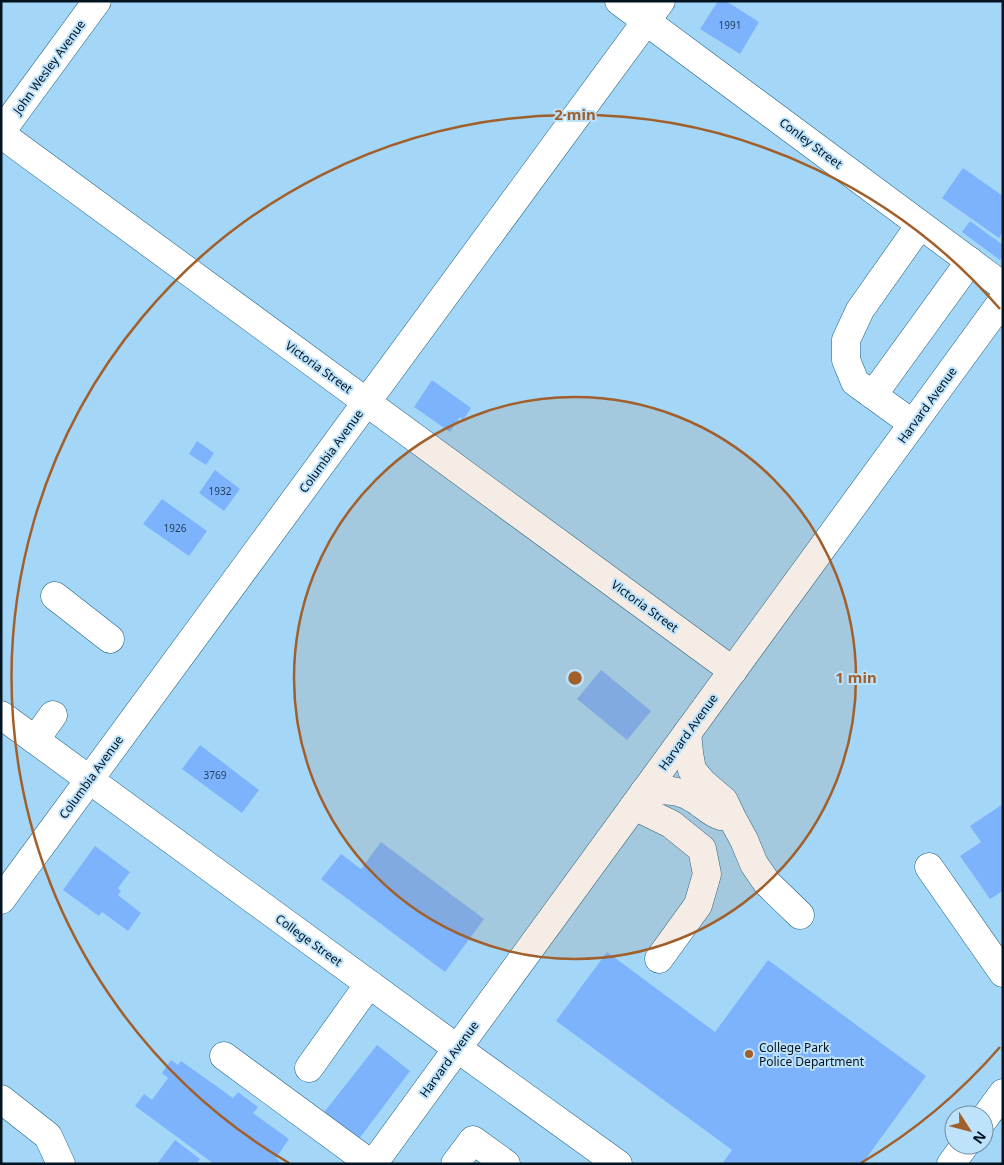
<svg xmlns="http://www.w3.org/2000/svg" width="1004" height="1165" font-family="'Noto Sans',sans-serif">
<rect width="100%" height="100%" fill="#a4d7f7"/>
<g fill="#7db3fc">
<path d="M 718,1 L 726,1 L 759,22 L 740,54 L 700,29 Z"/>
<path d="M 963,168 L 1003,196 L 1003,232 L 999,238 L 942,198 Z"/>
<path d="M 970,221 L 1003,245 L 1003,257 L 1000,260 L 962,232 Z"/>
<path d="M 432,380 L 471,408 L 463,420 L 460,417 L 450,432 L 414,407 Z"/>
<path d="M 197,441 L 214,453 L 206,465 L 189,454 Z"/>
<path d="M 215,470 L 240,489 L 224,511 L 199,493 Z"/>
<path d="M 162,499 L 207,531 L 189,556 L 143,524 Z"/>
<path d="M 601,670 L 651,711 L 627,740 L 577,699 Z"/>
<path d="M 200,745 L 259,790 L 242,813 L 182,769 Z"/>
<path d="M 1003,804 L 1003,891 L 990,899 L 960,856 L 981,842 L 970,826 Z"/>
<path d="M 381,842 L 484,919 L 445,972 L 321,879 L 341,854 L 361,869 Z"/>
<path d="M 95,846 L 130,872 L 118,888 L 121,891 L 118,895 L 141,913 L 128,931 L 102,912 L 99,916 L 63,890 Z"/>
<path d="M 607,952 L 715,1032 L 768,960 L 926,1076 L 862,1164 L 722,1164 L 732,1150 L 556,1021 Z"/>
<path d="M 377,1045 L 410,1071 L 359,1139 L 322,1115 Z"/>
<path d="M 171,1060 L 178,1065 L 181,1061 L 233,1098 L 238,1092 L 258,1107 L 253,1113 L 289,1139 L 276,1158 L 280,1162 L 279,1164 L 214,1164 L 135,1106 L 144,1094 L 152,1100 L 168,1078 L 162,1073 Z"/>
<path d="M 175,1140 L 200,1159 L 197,1164 L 157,1164 Z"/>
</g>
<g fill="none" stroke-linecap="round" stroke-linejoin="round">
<defs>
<g id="minor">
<path d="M 619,1 L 1003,286"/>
<path d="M 1,132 L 97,1"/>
<path d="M 1,134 L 733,671"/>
<path d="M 873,395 L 970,261"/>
<path d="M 913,424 L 855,382 L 846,360 L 846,340 L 860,310 L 920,225"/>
<path d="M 55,596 L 110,639"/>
<path d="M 1,715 L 443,1038 L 618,1164"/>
<path d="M 687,733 L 689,753 L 692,770 L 703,783 L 724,801 L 732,818 L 744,840 L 754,864 L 767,883 L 800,915"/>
<path d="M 35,740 L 53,715"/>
<path d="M 644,792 C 661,789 679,789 694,799 C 703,804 710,813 721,816"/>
<path d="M 634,806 L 671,824 L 702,849 L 707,874 L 698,905 L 659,959"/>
<path d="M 929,867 L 1003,973"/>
<path d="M 1,900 L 661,1"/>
<path d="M 224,1056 L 371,1164"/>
<path d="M 309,1068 L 369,984"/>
<path d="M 1,1099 L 48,1136 L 61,1164"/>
<path d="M 984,1119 L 1003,1093"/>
<path d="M 373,1164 L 1003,300"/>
<path d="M 455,1164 L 473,1140 L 506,1164"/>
<path d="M 951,1164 L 965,1145"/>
</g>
</defs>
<use href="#minor" stroke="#1e6183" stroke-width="29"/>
<use href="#minor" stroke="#fff" stroke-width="28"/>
</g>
<circle cx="575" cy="678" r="281" fill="#a15f2b" fill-opacity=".12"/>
<g fill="none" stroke="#a15f2b" stroke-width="2.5">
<circle cx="575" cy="678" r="281"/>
<path d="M1000 1047A563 563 0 0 1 861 1163M289 1163A563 563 0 1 1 1000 309"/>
</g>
<circle fill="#a15f2b" stroke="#bde2fa" stroke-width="2" cx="749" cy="1054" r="5"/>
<g text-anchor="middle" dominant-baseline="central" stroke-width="4" stroke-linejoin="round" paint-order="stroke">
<g font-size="10" fill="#1f3b58">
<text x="730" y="25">1991</text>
<text x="220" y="491">1932</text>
<text x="175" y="528">1926</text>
<text x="215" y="775">3769</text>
</g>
<g font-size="12" fill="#001321" stroke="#bde2fa">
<text transform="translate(49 67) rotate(-54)">John Wesley Avenue</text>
<text transform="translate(811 143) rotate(37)">Conley Street</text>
<text transform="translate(319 367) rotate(36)">Victoria Street</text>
<text transform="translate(927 405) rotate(-54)">Harvard Avenue</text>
<text transform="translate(331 451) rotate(-54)">Columbia Avenue</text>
<text transform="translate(645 606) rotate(36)">Victoria Street</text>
<text transform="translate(688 732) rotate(-54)">Harvard Avenue</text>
<text transform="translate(91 777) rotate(-54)">Columbia Avenue</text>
<text transform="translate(309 940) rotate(36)">College Street</text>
<text transform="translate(449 1059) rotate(-54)">Harvard Avenue</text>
</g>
<g font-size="12" fill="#001321" stroke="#bde2fa" text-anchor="start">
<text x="759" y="1047">College Park<tspan x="759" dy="14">Police Department</tspan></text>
</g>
</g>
<circle cx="575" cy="678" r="8" fill="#a15f2b" stroke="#bde2fa" stroke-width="2.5"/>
<g font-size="15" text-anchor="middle" font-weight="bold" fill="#a15f2b" stroke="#bde2fa" stroke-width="4" stroke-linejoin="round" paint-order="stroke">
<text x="575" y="120">2 min</text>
<text x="856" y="683">1 min</text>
</g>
<rect width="1004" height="1165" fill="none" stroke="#001321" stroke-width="5"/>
<g transform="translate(969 1130) rotate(126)"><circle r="24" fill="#bde2fa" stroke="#718fa3"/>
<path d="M0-4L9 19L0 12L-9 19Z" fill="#a15f2b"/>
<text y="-8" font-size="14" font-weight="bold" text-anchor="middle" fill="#001321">N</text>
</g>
</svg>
